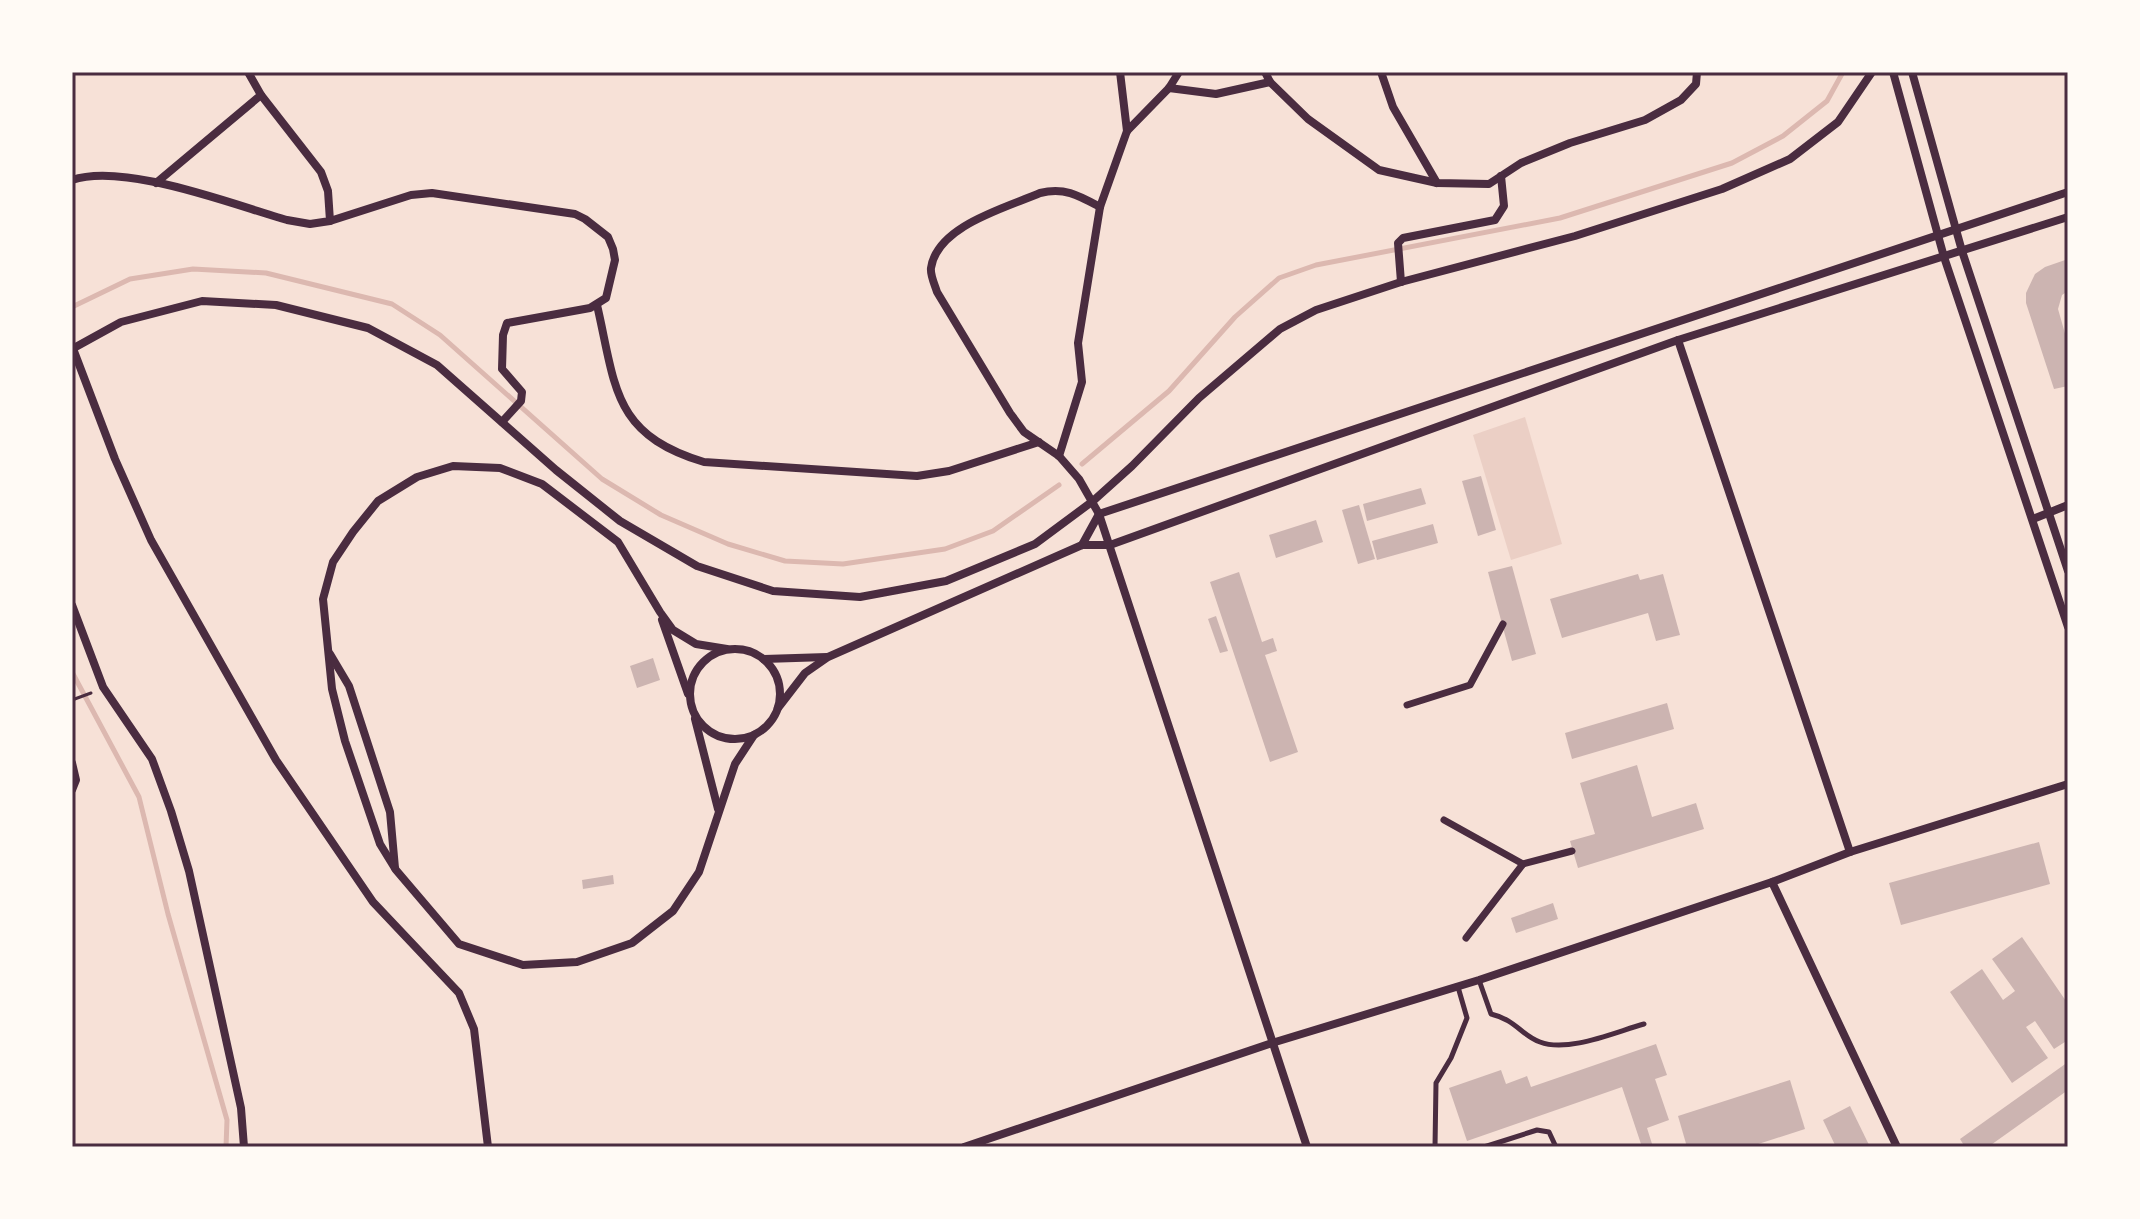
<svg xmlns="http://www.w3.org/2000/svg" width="2140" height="1219" font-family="'Sofia Sans Condensed',sans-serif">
<rect width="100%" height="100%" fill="#f7e1d7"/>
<path fill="#ebcfc5" d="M 1525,417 L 1562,544 L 1511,560 L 1473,435 Z"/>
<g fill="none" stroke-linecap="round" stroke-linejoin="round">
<g stroke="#dcb8b0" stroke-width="5">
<path d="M 72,307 L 130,279 L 193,269 L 266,273 L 392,304 L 440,335 L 602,479 L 661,515 L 728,544 L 785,561 L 843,564 L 945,549 L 993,531 L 1059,485"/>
<path d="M 1082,464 L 1169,391 L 1235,317 L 1279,278 L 1316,265 L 1560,218 L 1732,163 L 1783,136 L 1827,101 L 1843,72"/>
<path d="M 72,672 L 139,797 L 168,914 L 227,1120 L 226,1147"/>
</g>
</g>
<g fill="#ccb4b1">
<path d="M 2068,259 L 2068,291 L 2062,295 L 2058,309 L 2068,344 L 2068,386 L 2054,389 L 2026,303 L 2026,293 L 2035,274 L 2045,267 Z"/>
<path d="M 1481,476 L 1496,530 L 1478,536 L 1462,481 Z"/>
<path d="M 1421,488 L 1426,504 L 1367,521 L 1363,504 Z"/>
<path d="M 1359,505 L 1375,559 L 1358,564 L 1342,510 Z"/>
<path d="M 1316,520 L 1323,542 L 1276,558 L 1269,535 Z"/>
<path d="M 1433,524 L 1438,543 L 1377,560 L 1372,541 Z"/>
<path d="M 1512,566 L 1536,654 L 1512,661 L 1488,572 Z"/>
<path d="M 1239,572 L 1262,642 L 1273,638 L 1277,651 L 1265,655 L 1298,752 L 1270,762 L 1210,582 Z"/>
<path d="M 1638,574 L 1640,580 L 1663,574 L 1680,635 L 1656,641 L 1648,613 L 1562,638 L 1550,599 Z"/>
<path d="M 1216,616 L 1228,651 L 1220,653 L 1208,619 Z"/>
<path d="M 653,658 L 660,680 L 637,688 L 630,666 Z"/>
<path d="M 1667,703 L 1674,729 L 1572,759 L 1565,733 Z"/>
<path d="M 1637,765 L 1652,817 L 1696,803 L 1704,829 L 1578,868 L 1570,841 L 1595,834 L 1580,783 Z"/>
<path d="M 2039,842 L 2050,884 L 1901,925 L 1889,883 Z"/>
<path d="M 613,875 L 614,884 L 583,889 L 582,880 Z"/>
<path d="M 1553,903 L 1558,919 L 1516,933 L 1511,918 Z"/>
<path d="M 2022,937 L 2068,1004 L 2068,1040 L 2054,1049 L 2035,1021 L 2026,1027 L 2048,1058 L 2012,1083 L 1950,992 L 1982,969 L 2003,1000 L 2015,991 L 1992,959 Z"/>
<path d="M 1656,1044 L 1667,1075 L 1655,1079 L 1669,1120 L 1647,1128 L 1653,1147 L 1642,1147 L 1622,1087 L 1467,1141 L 1449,1088 L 1501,1070 L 1506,1084 L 1527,1076 L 1531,1087 Z"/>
<path d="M 2068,1062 L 2068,1090 L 1988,1147 L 1965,1147 L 1960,1139 Z"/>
<path d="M 1790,1080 L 1805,1129 L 1749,1147 L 1687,1147 L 1678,1116 Z"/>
<path d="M 1850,1106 L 1870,1147 L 1836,1147 L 1823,1120 Z"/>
</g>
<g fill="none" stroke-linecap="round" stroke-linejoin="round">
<path stroke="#4a2c40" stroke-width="3" d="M 72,700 L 91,693"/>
<g stroke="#4a2c40" stroke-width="5">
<path d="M 1479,980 L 1491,1014 C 1516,1020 1521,1035 1540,1042 C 1568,1053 1615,1032 1644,1024"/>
<path d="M 1435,1147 L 1436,1083 L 1451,1058 L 1467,1018 L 1458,987"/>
<path d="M 1484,1147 L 1537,1130 L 1549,1132 L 1556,1147"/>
</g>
<g stroke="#4a2c40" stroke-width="7">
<path d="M 1407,705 L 1470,685 L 1503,624"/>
<path d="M 1444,820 L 1523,864 L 1572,851"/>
<path d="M 1466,938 L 1523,864"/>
</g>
<g stroke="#4a2c40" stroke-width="8">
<path d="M 1120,72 L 1127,131"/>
<path d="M 1265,72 L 1270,82 L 1308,119 L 1379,170 L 1437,183 L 1489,184 L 1521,163 L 1570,143 L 1645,120 L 1681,100 L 1696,84 L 1697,72"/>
<path d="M 1381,72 L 1393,107 L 1437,183"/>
<path d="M 1893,72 L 1944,257 L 2068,627"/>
<path d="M 1912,72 L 1962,251 L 2068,571"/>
<path d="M 1169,88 L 1216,94 L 1270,82"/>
<path d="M 72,180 C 124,162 234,205 287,220 L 310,224 L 330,221 L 328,191 L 321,172 L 261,95 L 248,72"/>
<path d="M 156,183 L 261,95"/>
<path d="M 1100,207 C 1078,195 1064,187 1040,193 C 1005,208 937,226 931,268 C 930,275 935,285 937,292 L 1010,413 L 1024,432 L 1059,456 L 1079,479 L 1099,514 L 1307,1147"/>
<path d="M 330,221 L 411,195 L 432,193 L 575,214 L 585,219 L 608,237 L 613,249 L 615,260 L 606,298 L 590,308 L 507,323 L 503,335 L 502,369 L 522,392 L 521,401 L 502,422"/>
<path d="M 1401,282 L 1398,243 L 1403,238 L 1495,220 L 1504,206 L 1501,176"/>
<path d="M 597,305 C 616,387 612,434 704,462 L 917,476 L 949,471 L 1039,442"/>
<path d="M 1678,340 L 1850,852"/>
<path d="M 72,346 L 115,459 L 151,540 L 276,760 L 373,902 L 459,993 L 474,1029 L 488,1147"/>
<path d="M 72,349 L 121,322 L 202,301 L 276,305 L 368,328 L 437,365 L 556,470 L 620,521 L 697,566 L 773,591 L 860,597 L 946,581 L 1035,544 L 1093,501 L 1132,466 L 1199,398 L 1280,329 L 1316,310 L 1401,282 L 1575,236 L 1722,189 L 1790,159 L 1838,122 L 1872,72"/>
<path d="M 1059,456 L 1082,382 L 1078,343 L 1100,207 L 1127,131 L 1169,88 L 1179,72"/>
<path d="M 2033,519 L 2068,505"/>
<path d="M 1082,545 L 1099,514 L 2068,192"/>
<path d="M 72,605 L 103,687 L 152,759 L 171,811 L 189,871 L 241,1108 L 244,1147"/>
<path d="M 662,620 L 688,694"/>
<path d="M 727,649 L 696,644 L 673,630 L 660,612 L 618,542 L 542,484 L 500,468 L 453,466 L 417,477 L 378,501 L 353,532 L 333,562 L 323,599 L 332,689 L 345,741 L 380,844 L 396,870 L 459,944 L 523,965 L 577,962 L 632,943 L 673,911 L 699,872 L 735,764 L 754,735"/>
<circle cx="735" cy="694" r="45"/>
<path d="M 330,654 L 349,686 L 390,812 L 395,868"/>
<path d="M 764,659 L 827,657"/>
<path d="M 778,708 L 805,673 L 828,657 L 1082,545 L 1110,545 L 1678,340 L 2068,217"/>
<path d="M 695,719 L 718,809"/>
<path d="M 72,763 L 76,780 L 72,790"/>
<path d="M 1772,882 L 1897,1147"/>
<path d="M 964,1147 L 1272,1043 L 1479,980 L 1772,882 L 1850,852 L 2068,784"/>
</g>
</g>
<rect width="2140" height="1219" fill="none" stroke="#fffaf5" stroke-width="148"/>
<rect x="74" y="74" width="1992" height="1071" fill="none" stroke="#4a2c40" stroke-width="3"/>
</svg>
